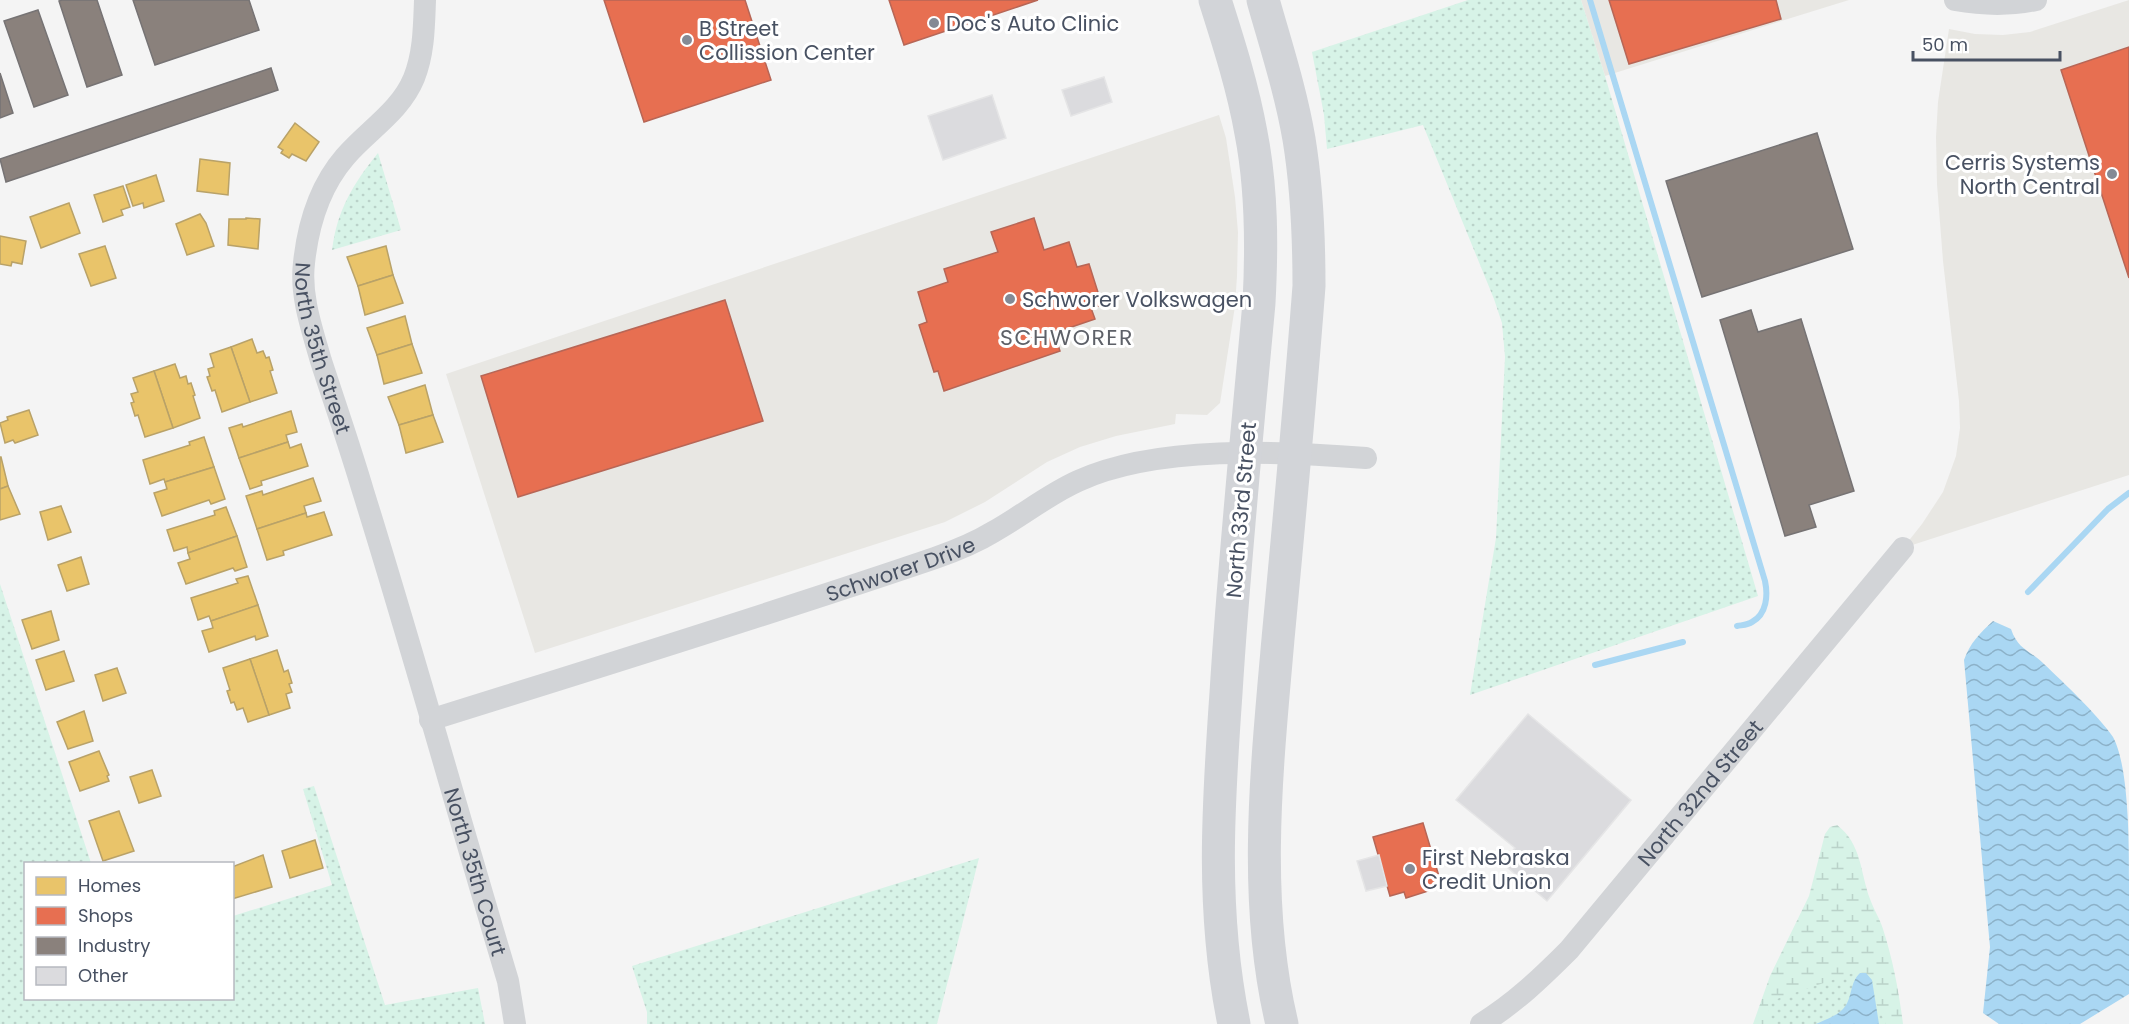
<svg xmlns="http://www.w3.org/2000/svg" width="2129" height="1024" font-family="Poppins,sans-serif">
<defs>
<pattern id="wetland-marsh" width="20" height="14" patternUnits="userSpaceOnUse" patternTransform="scale(1.5)"><rect width="20" height="14" fill="#d7f3e7"/><path d="M1 5h8M5 5V1M11 12h8M15 12V8" fill="none" stroke="#bad2c9"/></pattern>
<pattern id="park-dots" width="8" height="8" patternUnits="userSpaceOnUse" patternTransform="scale(1.5)"><rect width="8" height="8" fill="#d7f3e7"/><path d="M2 2h.1M6 6h.1" fill="none" stroke="#bad2c9" stroke-width="1.8" stroke-linecap="round"/></pattern>
<pattern id="water-waves" width="16" height="10" patternUnits="userSpaceOnUse" patternTransform="scale(1.5)"><rect width="16" height="10" fill="#aad7f3"/><path d="M0 5q4-4 8 0t8 0" fill="none" stroke="#8cb1c8"/></pattern>
</defs>
<rect width="100%" height="100%" fill="#f4f4f4"/>
<g fill="#e8e7e3">
<path d="M 1581,0 L 1849,0 L 1605,76 Z"/>
<path d="M 2129,0 L 2129,475 L 1903,548 L 1922,524 L 1943,492 L 1956,456 L 1960,428 L 1959,401 L 1943,261 L 1937,184 L 1936,137 L 1938,102 L 1949,29 L 1975,34 L 2003,35 L 2030,32 Z"/>
<path d="M 1219,115 L 1226,138 L 1235,197 L 1238,232 L 1237,276 L 1235,306 L 1220,403 L 1207,415 L 1176,414 L 1175,424 L 1116,436 L 1080,447 L 1047,462 L 985,502 L 945,522 L 535,653 L 446,374 Z"/>
</g>
<path fill="url(#wetland-marsh)" d="M 1837,825 C 1862,844 1860,872 1870,899 C 1874,910 1880,919 1883,929 C 1893,960 1899,992 1903,1024 L 1753,1024 L 1770,976 L 1809,896 L 1825,834 L 1830,827 Z"/>
<g fill="url(#park-dots)">
<path d="M 1468,0 L 1581,0 L 1605,76 L 1758,596 L 1470,695 L 1496,538 L 1505,357 L 1502,323 L 1494,299 L 1423,125 L 1327,149 L 1324,115 L 1312,52 Z"/>
<path d="M 378,153 L 401,230 L 332,250 C 337,210 353,184 378,153 Z"/>
<path d="M 0,584 L 91,863 L 26,864 L 26,998 L 232,998 L 233,916 L 332,885 L 303,789 L 314,786 L 385,1005 L 478,988 L 485,1024 L 0,1024 Z"/>
<path d="M 979,858 L 937,1024 L 647,1024 L 647,1012 L 632,966 Z"/>
<path d="M 1856,972 L 1868,987 L 1886,1024 L 1770,1024 L 1768,1002 Z"/>
</g>
<g fill="url(#water-waves)">
<path d="M 1993,621 L 2011,629 C 2018,650 2030,650 2044,664 C 2065,684 2097,714 2113,737 C 2129,766 2129,844 2129,880 C 2129,918 2129,956 2129,994 L 2080,1024 L 1999,1024 L 1983,1013 L 1990,947 L 1964,660 C 1970,643 1980,633 1993,621 Z"/>
<path d="M 1860,973 L 1866,973 L 1872,980 L 1879,1024 L 1816,1024 C 1824,1020 1837,1016 1843,1009 C 1853,999 1849,983 1860,973 Z"/>
</g>
<g fill="#e9c46a" stroke="#b9a268" stroke-width="1.5">
<path d="M 295,123 L 319,142 L 306,161 L 292,154 L 289,158 L 281,153 L 283,150 L 278,147 Z"/>
<path d="M 200,159 L 230,163 L 228,195 L 197,191 Z"/>
<path d="M 156,175 L 164,201 L 144,208 L 143,203 L 133,206 L 126,185 Z"/>
<path d="M 123,186 L 130,207 L 121,210 L 123,215 L 103,222 L 94,195 Z"/>
<path d="M 69,203 L 80,233 L 41,248 L 30,217 Z"/>
<path d="M 200,214 L 206,223 L 214,246 L 187,255 L 176,224 Z"/>
<path d="M 246,218 L 260,219 L 258,249 L 228,245 L 229,219 L 246,219 Z"/>
<path d="M 0,236 L 26,241 L 22,264 L 12,262 L 11,266 L 0,264 Z"/>
<path d="M 105,246 L 116,278 L 91,286 L 79,254 Z"/>
<path d="M 386,246 L 393,275 L 358,286 L 347,257 Z"/>
<path d="M 393,275 L 403,303 L 365,315 L 358,286 Z"/>
<path d="M 405,316 L 412,344 L 377,355 L 367,328 Z"/>
<path d="M 252,339 L 257,353 L 263,351 L 266,358 L 269,357 L 273,370 L 270,371 L 277,393 L 250,402 L 231,347 Z"/>
<path d="M 412,344 L 422,373 L 384,384 L 377,355 Z"/>
<path d="M 231,347 L 250,402 L 222,412 L 215,390 L 212,391 L 207,377 L 210,376 L 208,369 L 214,367 L 210,354 Z"/>
<path d="M 175,364 L 180,378 L 186,376 L 188,384 L 191,383 L 195,395 L 193,396 L 200,418 L 173,428 L 154,371 Z"/>
<path d="M 154,371 L 173,428 L 145,437 L 138,415 L 135,416 L 131,403 L 134,402 L 131,394 L 138,392 L 133,378 Z"/>
<path d="M 425,385 L 433,415 L 399,425 L 388,397 Z"/>
<path d="M 29,410 L 38,435 L 15,443 L 13,440 L 5,443 L 0,423 L 8,420 L 7,417 Z"/>
<path d="M 291,411 L 297,432 L 286,435 L 288,442 L 239,458 L 229,428 L 242,424 L 243,427 Z"/>
<path d="M 433,415 L 443,442 L 406,453 L 399,425 Z"/>
<path d="M 204,437 L 214,467 L 165,482 L 164,479 L 150,484 L 143,460 L 190,445 L 189,442 Z"/>
<path d="M 288,442 L 290,448 L 301,444 L 308,466 L 261,481 L 262,485 L 250,489 L 239,458 Z"/>
<path d="M 1,457 L 8,486 L 0,489 L 0,457 Z"/>
<path d="M 214,467 L 225,499 L 211,504 L 209,500 L 162,516 L 154,493 L 167,489 L 165,482 Z"/>
<path d="M 313,478 L 321,501 L 304,506 L 306,513 L 257,529 L 246,496 L 262,491 L 263,495 Z"/>
<path d="M 8,486 L 20,514 L 0,520 L 0,489 Z"/>
<path d="M 61,506 L 71,532 L 48,540 L 40,512 Z"/>
<path d="M 226,507 L 237,536 L 188,553 L 187,547 L 174,551 L 167,530 L 215,515 L 214,511 Z"/>
<path d="M 324,512 L 332,535 L 283,551 L 284,555 L 267,560 L 257,529 L 306,513 L 307,517 Z"/>
<path d="M 237,536 L 247,567 L 235,571 L 233,568 L 186,584 L 178,563 L 190,559 L 188,553 Z"/>
<path d="M 81,557 L 89,584 L 67,591 L 58,565 Z"/>
<path d="M 248,576 L 258,605 L 211,621 L 209,616 L 198,620 L 191,598 L 238,583 L 236,579 Z"/>
<path d="M 258,605 L 268,636 L 256,640 L 255,636 L 209,652 L 202,631 L 213,628 L 211,621 Z"/>
<path d="M 51,611 L 59,640 L 32,649 L 22,620 Z"/>
<path d="M 277,650 L 284,672 L 288,670 L 292,683 L 289,684 L 292,692 L 286,694 L 290,708 L 269,715 L 250,659 Z"/>
<path d="M 64,651 L 74,681 L 46,690 L 36,660 Z"/>
<path d="M 250,659 L 269,715 L 248,722 L 243,708 L 237,710 L 234,702 L 231,703 L 227,691 L 230,690 L 223,668 Z"/>
<path d="M 117,668 L 126,693 L 103,701 L 95,675 Z"/>
<path d="M 84,711 L 93,741 L 68,749 L 57,722 Z"/>
<path d="M 99,751 L 109,775 L 107,776 L 109,781 L 80,791 L 69,762 Z"/>
<path d="M 152,770 L 161,796 L 139,803 L 130,777 Z"/>
<path d="M 119,811 L 134,851 L 103,861 L 89,821 Z"/>
<path d="M 315,840 L 323,868 L 290,878 L 282,851 Z"/>
<path d="M 263,855 L 272,887 L 232,899 L 232,867 Z"/>
</g>
<g fill="#e76f51" stroke="#b76656" stroke-width="1.5">
<path d="M 604,0 L 745,0 L 771,80 L 644,122 Z"/>
<path d="M 889,0 L 1038,0 L 904,45 Z"/>
<path d="M 1609,0 L 1776,0 L 1781,19 L 1629,64 Z"/>
<path d="M 2129,47 L 2129,278 L 2061,70 Z"/>
<path d="M 1034,218 L 1044,250 L 1069,242 L 1077,267 L 1089,264 L 1102,305 L 1091,308 L 1095,319 L 1054,333 L 1060,351 L 944,391 L 938,371 L 934,372 L 919,325 L 927,322 L 918,292 L 948,282 L 944,269 L 998,252 L 991,232 Z"/>
<path d="M 725,300 L 763,421 L 518,497 L 481,376 Z"/>
<path d="M 1423,823 L 1441,883 L 1427,887 L 1428,891 L 1406,898 L 1404,892 L 1390,896 L 1373,837 Z"/>
</g>
<g fill="#8a817c" stroke="#767374" stroke-width="1.5">
<path d="M 62,0 L 97,0 L 122,75 L 87,87 L 59,1 Z"/>
<path d="M 133,0 L 249,0 L 259,30 L 155,65 Z"/>
<path d="M 38,10 L 68,95 L 34,107 L 4,21 Z"/>
<path d="M 271,68 L 278,90 L 6,182 L 0,159 Z"/>
<path d="M 0,73 L 13,113 L 0,118 Z"/>
<path d="M 1817,133 L 1853,249 L 1702,297 L 1666,181 Z"/>
<path d="M 1751,310 L 1758,332 L 1801,319 L 1854,491 L 1809,505 L 1816,527 L 1785,536 L 1720,320 Z"/>
</g>
<g fill="none" stroke-linecap="round" stroke-linejoin="round">
<g stroke="#aad7f3" stroke-width="6">
<path d="M 1590,0 L 1765,581 C 1768,595 1767,614 1752,622 C 1748,625 1742,625 1737,626"/>
<path d="M 2028,592 L 2108,509 L 2129,493"/>
<path d="M 1595,665 L 1683,642"/>
</g>
</g>
<g fill="#dbdbde" stroke="#e5e5e6" stroke-width="1.5">
<path d="M 1104,77 L 1112,102 L 1071,116 L 1062,90 Z"/>
<path d="M 992,95 L 1006,138 L 943,160 L 928,116 Z"/>
<path d="M 1528,714 L 1631,800 L 1547,901 L 1502,863 L 1515,848 L 1456,800 Z"/>
<path d="M 1379,855 L 1387,886 L 1366,891 L 1357,861 Z"/>
</g>
<g fill="none" stroke-linecap="round" stroke-linejoin="round">
<g stroke="#d2d4d7" stroke-width="22">
<path id="s1" d="M 425,0 C 424,26 424,53 414,78 C 400,112 368,130 345,157 C 320,186 308,225 304,263 C 300,296 312,329 321,361 C 335,404 350,447 363,491 C 414,654 459,818 508,981 L 515,1024"/>
<path d="M 1955,0 C 1983,5 2008,6 2036,0"/>
<path id="s2" d="M 430,720 C 599,667 768,615 935,558 C 955,551 975,543 993,532 C 1022,516 1047,495 1078,481 C 1156,445 1281,451 1366,458"/>
<path id="s3" d="M 1481,1024 C 1515,1003 1541,978 1569,950 L 1903,548"/>
</g>
<g stroke="#d2d4d8" stroke-width="33">
<path d="M 1215,0 C 1229,44 1243,88 1251,133 C 1262,189 1262,246 1259,303 C 1247,433 1234,563 1226,693 C 1218,806 1211,912 1234,1024"/>
<path d="M 1263,0 C 1276,46 1291,92 1299,139 C 1307,188 1309,237 1309,286 C 1300,404 1289,522 1278,639 C 1267,766 1252,899 1282,1024"/>
</g>
</g>
<g fill="#848a95" stroke="#fff" stroke-width="2">
<circle cx="934" cy="23" r="6"/>
<circle cx="687" cy="40" r="6"/>
<circle cx="2112" cy="174" r="6"/>
<circle cx="1010" cy="299" r="6"/>
<circle cx="1410" cy="869" r="6"/>
</g>
<g text-anchor="middle" dominant-baseline="central" stroke-width="6" stroke-linejoin="round" paint-order="stroke">
<g font-size="21" fill="#485162" stroke="#fff" text-anchor="start">
<text x="946" y="23">Doc's Auto Clinic</text>
<text x="699" y="28">B Street<tspan x="699" dy="24">Collission Center</tspan></text>
<text x="2100" y="162" text-anchor="end">Cerris Systems<tspan x="2100" dy="24">North Central</tspan></text>
<text x="1022" y="299">Schworer Volkswagen</text>
<text x="1422" y="857">First Nebraska<tspan x="1422" dy="24">Credit Union</tspan></text>
</g>
<g font-size="21" fill="#485162" stroke="#fff">
<text stroke="none"><textPath href="#s1" startOffset="388">North 35th Street</textPath></text>
<text transform="translate(1241 510) rotate(-85)">North 33rd Street</text>
<text stroke="none"><textPath href="#s2" startOffset="494">Schworer Drive</textPath></text>
<text stroke="none"><textPath href="#s3" startOffset="320">North 32nd Street</textPath></text>
<text stroke="none"><textPath href="#s1" startOffset="934">North 35th Court</textPath></text>
</g>
<g font-size="22" letter-spacing="1.5" fill="#5e6168" stroke="#fff">
<text x="1067" y="337">SCHWORER</text>
</g>
</g>
<rect x="24" y="862" width="210" height="138" fill="#ffffff" stroke="#b6b9c0" stroke-width="1.5"/>
<rect x="36" y="877" width="30" height="18" fill="#e9c46a" stroke="#b6b9c0" stroke-width="1.5"/>
<text x="78" y="892" font-size="18" fill="#485162">Homes</text>
<rect x="36" y="907" width="30" height="18" fill="#e76f51" stroke="#b6b9c0" stroke-width="1.5"/>
<text x="78" y="922" font-size="18" fill="#485162">Shops</text>
<rect x="36" y="937" width="30" height="18" fill="#8a817c" stroke="#b6b9c0" stroke-width="1.5"/>
<text x="78" y="952" font-size="18" fill="#485162">Industry</text>
<rect x="36" y="967" width="30" height="18" fill="#dbdbde" stroke="#b6b9c0" stroke-width="1.5"/>
<text x="78" y="982" font-size="18" fill="#485162">Other</text>
<path d="M1913 51v9h147v-9" fill="none" stroke="#485162" stroke-width="3"/>
<text x="1922" y="51" font-size="18" fill="#485162" stroke="#ffffff" stroke-width="4.5" paint-order="stroke">50 m</text>
</svg>
